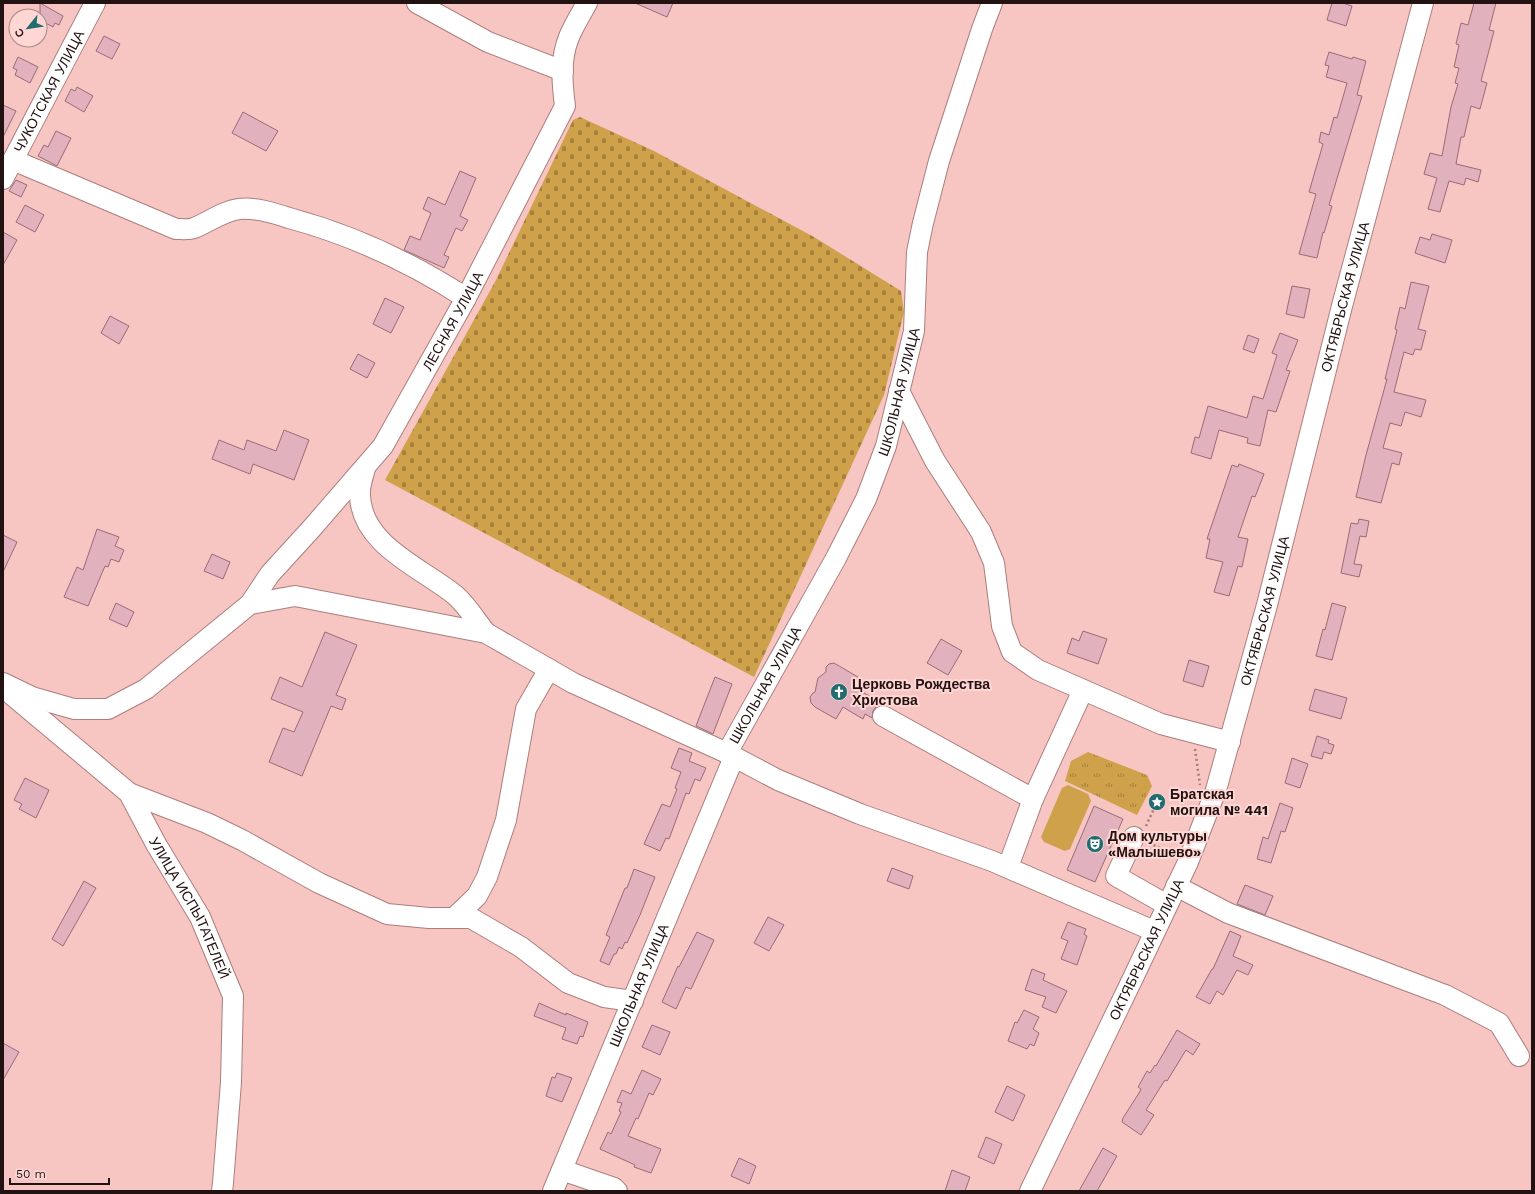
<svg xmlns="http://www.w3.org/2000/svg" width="1535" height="1194" font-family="'Work Sans',sans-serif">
<defs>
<pattern id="cemetery-stones" width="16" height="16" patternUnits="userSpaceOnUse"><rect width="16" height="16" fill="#cea14a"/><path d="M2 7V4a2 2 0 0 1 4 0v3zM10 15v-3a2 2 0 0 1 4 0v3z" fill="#a7823c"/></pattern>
<pattern id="park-tufts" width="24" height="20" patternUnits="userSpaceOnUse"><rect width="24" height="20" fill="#cea14a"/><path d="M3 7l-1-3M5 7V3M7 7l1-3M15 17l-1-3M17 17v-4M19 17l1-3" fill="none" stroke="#a7823c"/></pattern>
</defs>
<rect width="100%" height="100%" fill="#f7c6c3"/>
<path fill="url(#cemetery-stones)" d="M 580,117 L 654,151 L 814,237 L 901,291 L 904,312 L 884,395 L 754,677 L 385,480 L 495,282 L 573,120 Z"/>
<path fill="url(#park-tufts)" d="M 1088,752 L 1147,775 L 1152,786 L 1137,815 L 1065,781 L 1071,761 Z"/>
<path fill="#cea14a" d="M 1068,785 L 1088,794 L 1091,801 L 1070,849 L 1065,851 L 1044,842 L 1041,837 L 1062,788 Z"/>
<g fill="#e1b2be" stroke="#976c78">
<path d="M 40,3 L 63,16 L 59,25 L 55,23 L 53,27 L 40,20 Z"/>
<path d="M 635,3 L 673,3 L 667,17 Z"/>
<path d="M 1332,3 L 1343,3 L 1352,6 L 1346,26 L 1327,20 Z"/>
<path d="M 1474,3 L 1496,3 L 1489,30 L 1494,31 L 1481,81 L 1487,83 L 1480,109 L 1471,106 L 1464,137 L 1461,137 L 1456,164 L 1481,170 L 1478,182 L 1466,178 L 1464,185 L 1449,181 L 1440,212 L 1428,209 L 1437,178 L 1424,174 L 1430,153 L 1442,156 L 1451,107 L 1458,84 L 1455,83 L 1459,68 L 1454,67 L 1459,45 L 1456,44 L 1461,23 L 1468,25 Z"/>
<path d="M 104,36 L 120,44 L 112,59 L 96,51 Z"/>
<path d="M 1329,52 L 1352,59 L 1353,57 L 1366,61 L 1357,95 L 1362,96 L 1329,205 L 1332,206 L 1324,233 L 1323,232 L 1317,258 L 1299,254 L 1316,194 L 1309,192 L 1323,144 L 1319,142 L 1321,132 L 1329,135 L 1334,117 L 1337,118 L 1347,83 L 1326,77 L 1329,66 L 1325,65 Z"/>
<path d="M 18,57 L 38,67 L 30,83 L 15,75 L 17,70 L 13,68 Z"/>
<path d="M 77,87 L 93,96 L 84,112 L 65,101 L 71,89 L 75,91 Z"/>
<path d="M 3,105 L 16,111 L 3,137 Z"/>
<path d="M 243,112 L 278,131 L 266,151 L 232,133 Z"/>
<path d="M 56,131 L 71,138 L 57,166 L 38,156 L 44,145 L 48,147 Z"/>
<path d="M 460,171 L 476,178 L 460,216 L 468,220 L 462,231 L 456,228 L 444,255 L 449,257 L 444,268 L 404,250 L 410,236 L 420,240 L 431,213 L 423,209 L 428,197 L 445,205 Z"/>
<path d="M 16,180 L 27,185 L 21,197 L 9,191 Z"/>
<path d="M 25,205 L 44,215 L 35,232 L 16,222 Z"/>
<path d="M 3,232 L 17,240 L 3,265 Z"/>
<path d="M 1432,234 L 1452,240 L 1445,263 L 1415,253 L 1420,237 L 1430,240 Z"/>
<path d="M 1411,282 L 1429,286 L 1418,329 L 1426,331 L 1421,350 L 1415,349 L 1413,355 L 1404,352 L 1394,392 L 1426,400 L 1421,417 L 1405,412 L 1401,426 L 1390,423 L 1383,448 L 1402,453 L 1399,465 L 1392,463 L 1381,503 L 1356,497 L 1366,455 L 1387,379 L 1385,379 L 1397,330 L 1395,329 L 1400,307 L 1405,309 Z"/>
<path d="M 1292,286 L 1310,289 L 1304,318 L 1286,314 Z"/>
<path d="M 385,298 L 404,307 L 391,333 L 373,324 Z"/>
<path d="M 110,316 L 129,326 L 119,344 L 101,333 Z"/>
<path d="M 1280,333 L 1298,340 L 1286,370 L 1290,371 L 1276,412 L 1268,410 L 1260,446 L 1247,443 L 1248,438 L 1219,430 L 1211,459 L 1191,453 L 1195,437 L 1199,438 L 1208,406 L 1247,418 L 1253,396 L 1263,399 L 1277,355 L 1272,353 Z"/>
<path d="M 1248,335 L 1259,339 L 1254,353 L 1243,349 Z"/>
<path d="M 358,354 L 375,363 L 367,378 L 350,369 Z"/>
<path d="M 284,430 L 309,440 L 294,480 L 253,464 L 250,474 L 212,459 L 219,440 L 244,450 L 247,440 L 276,451 Z"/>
<path d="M 1239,464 L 1264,474 L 1255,497 L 1252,496 L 1238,537 L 1248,539 L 1242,567 L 1238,566 L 1229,596 L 1214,592 L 1223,562 L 1206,558 L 1210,539 L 1207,539 L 1232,465 L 1238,467 Z"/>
<path d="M 1359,519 L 1369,521 L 1366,537 L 1360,536 L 1354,564 L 1362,565 L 1359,577 L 1341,573 L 1351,523 L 1358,524 Z"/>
<path d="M 97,529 L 119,537 L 115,546 L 124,550 L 119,562 L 111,559 L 108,567 L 105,566 L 88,606 L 64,597 L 77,567 L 83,570 Z"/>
<path d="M 3,535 L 17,542 L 3,572 Z"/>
<path d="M 212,554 L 230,562 L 223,579 L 204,571 Z"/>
<path d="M 116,603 L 134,612 L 127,627 L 109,619 Z"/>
<path d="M 1332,603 L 1346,607 L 1332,660 L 1316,656 L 1323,629 L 1325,630 Z"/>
<path d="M 1083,631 L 1107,639 L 1098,664 L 1067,653 L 1072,638 L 1079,641 Z"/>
<path d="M 325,632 L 357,645 L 336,695 L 346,699 L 342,710 L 331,706 L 302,776 L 269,762 L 283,728 L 294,732 L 303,712 L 271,699 L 280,677 L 302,687 Z"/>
<path d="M 941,639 L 962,651 L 948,675 L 927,663 Z"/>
<path d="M 1189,660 L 1209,666 L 1203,687 L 1183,681 Z"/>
<path d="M 834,663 L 858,677 L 853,687 L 875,699 L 871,705 L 876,707 L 873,711 L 872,718 L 865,714 L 863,719 L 843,707 L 836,719 L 815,707 L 811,703 L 810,697 L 813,693 L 815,692 L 818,678 L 826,672 L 826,667 L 829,664 Z"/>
<path d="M 715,677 L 732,684 L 713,734 L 696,726 Z"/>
<path d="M 1315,689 L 1347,698 L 1341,719 L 1309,710 Z"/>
<path d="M 1317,736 L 1329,740 L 1328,743 L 1334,745 L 1331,754 L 1324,752 L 1322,759 L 1311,756 Z"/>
<path d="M 679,748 L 692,753 L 689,761 L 706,768 L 700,781 L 695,779 L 689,794 L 686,793 L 669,839 L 666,838 L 660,851 L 644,844 L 662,804 L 670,807 L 677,789 L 675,788 L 681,772 L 671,768 Z"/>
<path d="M 1292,758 L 1308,764 L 1300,788 L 1285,783 Z"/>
<path d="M 25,778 L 49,790 L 36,818 L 19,809 L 22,804 L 14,800 Z"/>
<path d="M 1280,803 L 1293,808 L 1285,832 L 1281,831 L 1271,863 L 1257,859 L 1263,837 L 1268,839 Z"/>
<path d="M 1094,806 L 1123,819 L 1095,882 L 1067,870 Z"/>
<path d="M 892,868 L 913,876 L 909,889 L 887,881 Z"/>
<path d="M 634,869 L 655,877 L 640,915 L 627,943 L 625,942 L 622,949 L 619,947 L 616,954 L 614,954 L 609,965 L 600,961 L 610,937 L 606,935 L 625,888 L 627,888 Z"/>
<path d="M 84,881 L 96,888 L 63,946 L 52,939 Z"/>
<path d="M 1245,885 L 1273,896 L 1265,915 L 1237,904 Z"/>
<path d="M 768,917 L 784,925 L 769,951 L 754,943 Z"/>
<path d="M 1068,922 L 1086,929 L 1084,934 L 1087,936 L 1077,965 L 1061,959 L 1068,941 L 1061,938 Z"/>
<path d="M 1230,931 L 1241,936 L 1233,956 L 1253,965 L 1248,975 L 1237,970 L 1223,995 L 1217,991 L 1210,1004 L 1196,997 L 1212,969 L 1213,969 Z"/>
<path d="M 697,932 L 714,940 L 691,989 L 686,987 L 676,1009 L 662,1002 L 678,966 L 679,967 Z"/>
<path d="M 1032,969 L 1045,974 L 1043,980 L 1067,991 L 1056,1013 L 1042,1007 L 1046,997 L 1025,990 Z"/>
<path d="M 539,1003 L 566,1015 L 566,1013 L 588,1022 L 583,1037 L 580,1036 L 577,1044 L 562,1039 L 566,1028 L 534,1016 Z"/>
<path d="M 1024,1010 L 1039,1017 L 1033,1029 L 1039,1033 L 1034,1046 L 1030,1044 L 1027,1049 L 1008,1041 L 1015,1022 L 1017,1023 Z"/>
<path d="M 652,1025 L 670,1032 L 660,1055 L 642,1047 Z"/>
<path d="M 1177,1030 L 1200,1044 L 1193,1055 L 1186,1050 L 1167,1081 L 1165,1080 L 1146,1110 L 1154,1115 L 1141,1135 L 1122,1122 L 1123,1118 L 1139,1093 L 1141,1089 L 1138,1087 L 1147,1071 L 1150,1073 L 1155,1065 L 1156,1066 Z"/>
<path d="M 3,1043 L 19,1052 L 3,1080 Z"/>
<path d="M 642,1070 L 661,1079 L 653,1095 L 649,1093 L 638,1119 L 636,1118 L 628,1136 L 661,1149 L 651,1173 L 634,1167 L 635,1165 L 600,1149 L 608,1132 L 611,1134 L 621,1112 L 619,1111 L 622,1103 L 617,1102 L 622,1090 L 631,1094 Z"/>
<path d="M 557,1073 L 572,1078 L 562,1102 L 546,1096 L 552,1077 L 555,1078 Z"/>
<path d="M 1007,1086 L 1025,1095 L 1013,1121 L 995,1112 Z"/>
<path d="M 986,1137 L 1002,1144 L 994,1164 L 978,1157 Z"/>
<path d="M 1103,1148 L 1117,1156 L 1097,1191 L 1079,1191 Z"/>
<path d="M 739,1158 L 756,1166 L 749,1184 L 731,1176 Z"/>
<path d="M 952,1170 L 970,1177 L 965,1191 L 945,1191 Z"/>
</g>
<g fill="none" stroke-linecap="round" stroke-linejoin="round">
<defs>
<g id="minor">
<path d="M 417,3 L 488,42 L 563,71"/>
<path d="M 13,160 L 176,229 C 181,229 189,230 194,228 C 209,222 223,211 239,209 C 255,207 274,213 289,218 C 352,235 412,263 466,298"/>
<path id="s1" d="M 3,179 L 95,3"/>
<path d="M 899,391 L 935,461 L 981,532 L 994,563 L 1002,626 L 1012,652 L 1038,670 L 1161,724 L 1230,742"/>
<path d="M 365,468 C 363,477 359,487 360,495 C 361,545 422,568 455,595 C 466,604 477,622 486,633"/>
<path id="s2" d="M 250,604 L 270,574 L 312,528 L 383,446 L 466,298 L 565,106 C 562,83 560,59 569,37 C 574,25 581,14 587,3"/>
<path d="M 3,683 L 32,697 L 74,709 L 108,709 L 146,689 L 250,604 L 295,596 L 486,633 L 573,683 L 727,753 L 778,780 L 860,814 L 992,861 L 1154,931"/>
<path id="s3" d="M 11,694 L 129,793 L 156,844 L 200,917 L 233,996 L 231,1082 L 223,1183 L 222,1191"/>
<path d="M 883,716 L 1033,799"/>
<path id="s4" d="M 727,753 L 836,558 L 866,499 L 886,446 L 914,331 L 917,252 L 923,223 L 939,161 L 982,29 L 992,3"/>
<path d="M 129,793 L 207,823 L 242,840 L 319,883 L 387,914 L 429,918 L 471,918 L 521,947 L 568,983 L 604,997 L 633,1001"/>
<path d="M 1134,837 L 1116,876 L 1167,905"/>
<path d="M 1008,867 L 1033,799 L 1083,690"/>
<path d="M 1176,886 L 1228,913 L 1445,995 L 1499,1023 L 1519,1056"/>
<path d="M 454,918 L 477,896 L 487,877 L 506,820 L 526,709 L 549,669"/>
<path d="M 562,1170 L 614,1188 L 617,1191"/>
<path id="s5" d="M 553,1191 L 734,757"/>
<path id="s6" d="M 1030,1191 L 1133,978 L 1188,862 L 1216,790 L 1267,605 L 1342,306 L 1423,3"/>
</g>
</defs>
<use href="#minor" stroke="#ac7e7c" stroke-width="22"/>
<g stroke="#a07d7a" stroke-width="2.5" stroke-dasharray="2 3" stroke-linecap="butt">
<path d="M 1195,749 L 1200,785"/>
<path d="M 1146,826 L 1157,802"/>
<path d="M 1149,843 L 1175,855"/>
</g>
<use href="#minor" stroke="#fff" stroke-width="20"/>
</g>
<defs>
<symbol id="church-disc" viewBox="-11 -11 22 22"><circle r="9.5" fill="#206c71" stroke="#fed6d4"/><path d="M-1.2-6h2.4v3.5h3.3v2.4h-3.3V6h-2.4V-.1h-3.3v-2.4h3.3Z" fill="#fff"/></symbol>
<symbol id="sight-disc" viewBox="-11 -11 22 22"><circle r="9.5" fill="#206c71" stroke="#fed6d4"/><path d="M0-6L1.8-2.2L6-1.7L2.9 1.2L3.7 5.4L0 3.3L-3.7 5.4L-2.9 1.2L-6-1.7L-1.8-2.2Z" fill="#fff"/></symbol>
<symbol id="theatre-disc" viewBox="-11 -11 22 22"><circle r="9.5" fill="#206c71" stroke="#fed6d4"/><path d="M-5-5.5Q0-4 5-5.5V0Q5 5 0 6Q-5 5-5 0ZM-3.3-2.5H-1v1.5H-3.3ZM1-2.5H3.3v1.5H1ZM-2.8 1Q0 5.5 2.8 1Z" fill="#fff"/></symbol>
</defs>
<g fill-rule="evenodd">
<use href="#church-disc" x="829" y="682" width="20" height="20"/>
<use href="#sight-disc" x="1147" y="792" width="20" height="20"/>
<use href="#theatre-disc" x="1085" y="834" width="20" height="20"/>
</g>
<g text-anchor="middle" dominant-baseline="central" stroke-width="4" stroke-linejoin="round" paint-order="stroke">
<g font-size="14" fill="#221211" stroke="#fed6d4">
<text stroke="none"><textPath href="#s1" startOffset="99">ЧУКОТСКАЯ УЛИЦА</textPath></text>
<text stroke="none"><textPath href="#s6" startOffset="952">ОКТЯБРЬСКАЯ УЛИЦА</textPath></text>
<text stroke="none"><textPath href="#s2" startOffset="350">ЛЕСНАЯ УЛИЦА</textPath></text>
<text stroke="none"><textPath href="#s4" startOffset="402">ШКОЛЬНАЯ УЛИЦА</textPath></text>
<text stroke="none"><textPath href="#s6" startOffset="628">ОКТЯБРЬСКАЯ УЛИЦА</textPath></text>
<text stroke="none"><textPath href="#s4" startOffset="78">ШКОЛЬНАЯ УЛИЦА</textPath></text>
<text stroke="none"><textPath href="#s3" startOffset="284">УЛИЦА ИСПЫТАТЕЛЕЙ</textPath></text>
<text stroke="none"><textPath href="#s6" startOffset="268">ОКТЯБРЬСКАЯ УЛИЦА</textPath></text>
<text stroke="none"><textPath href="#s5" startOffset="223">ШКОЛЬНАЯ УЛИЦА</textPath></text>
</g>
<g font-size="14" font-weight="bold" fill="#221211" stroke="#fed6d4" text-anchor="start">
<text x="852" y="684">Церковь Рождества<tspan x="852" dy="16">Христова</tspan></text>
<text x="1170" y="794">Братская<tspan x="1170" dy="16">могила № 441</tspan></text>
<text x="1108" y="836">Дом культуры<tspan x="1108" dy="16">«Малышево»</tspan></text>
</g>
</g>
<rect width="1535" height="1194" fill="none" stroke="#221211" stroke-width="8"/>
<g transform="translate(28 28) rotate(240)"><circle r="19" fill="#fed6d4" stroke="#a68886"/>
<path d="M0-3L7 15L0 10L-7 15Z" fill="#206c71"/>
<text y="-6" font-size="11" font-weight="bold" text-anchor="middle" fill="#221211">С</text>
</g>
<path d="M10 1178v6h99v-6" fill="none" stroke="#221211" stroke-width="2"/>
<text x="16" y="1178" font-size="12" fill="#221211" stroke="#fed6d4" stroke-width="3" paint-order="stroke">50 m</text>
</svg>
